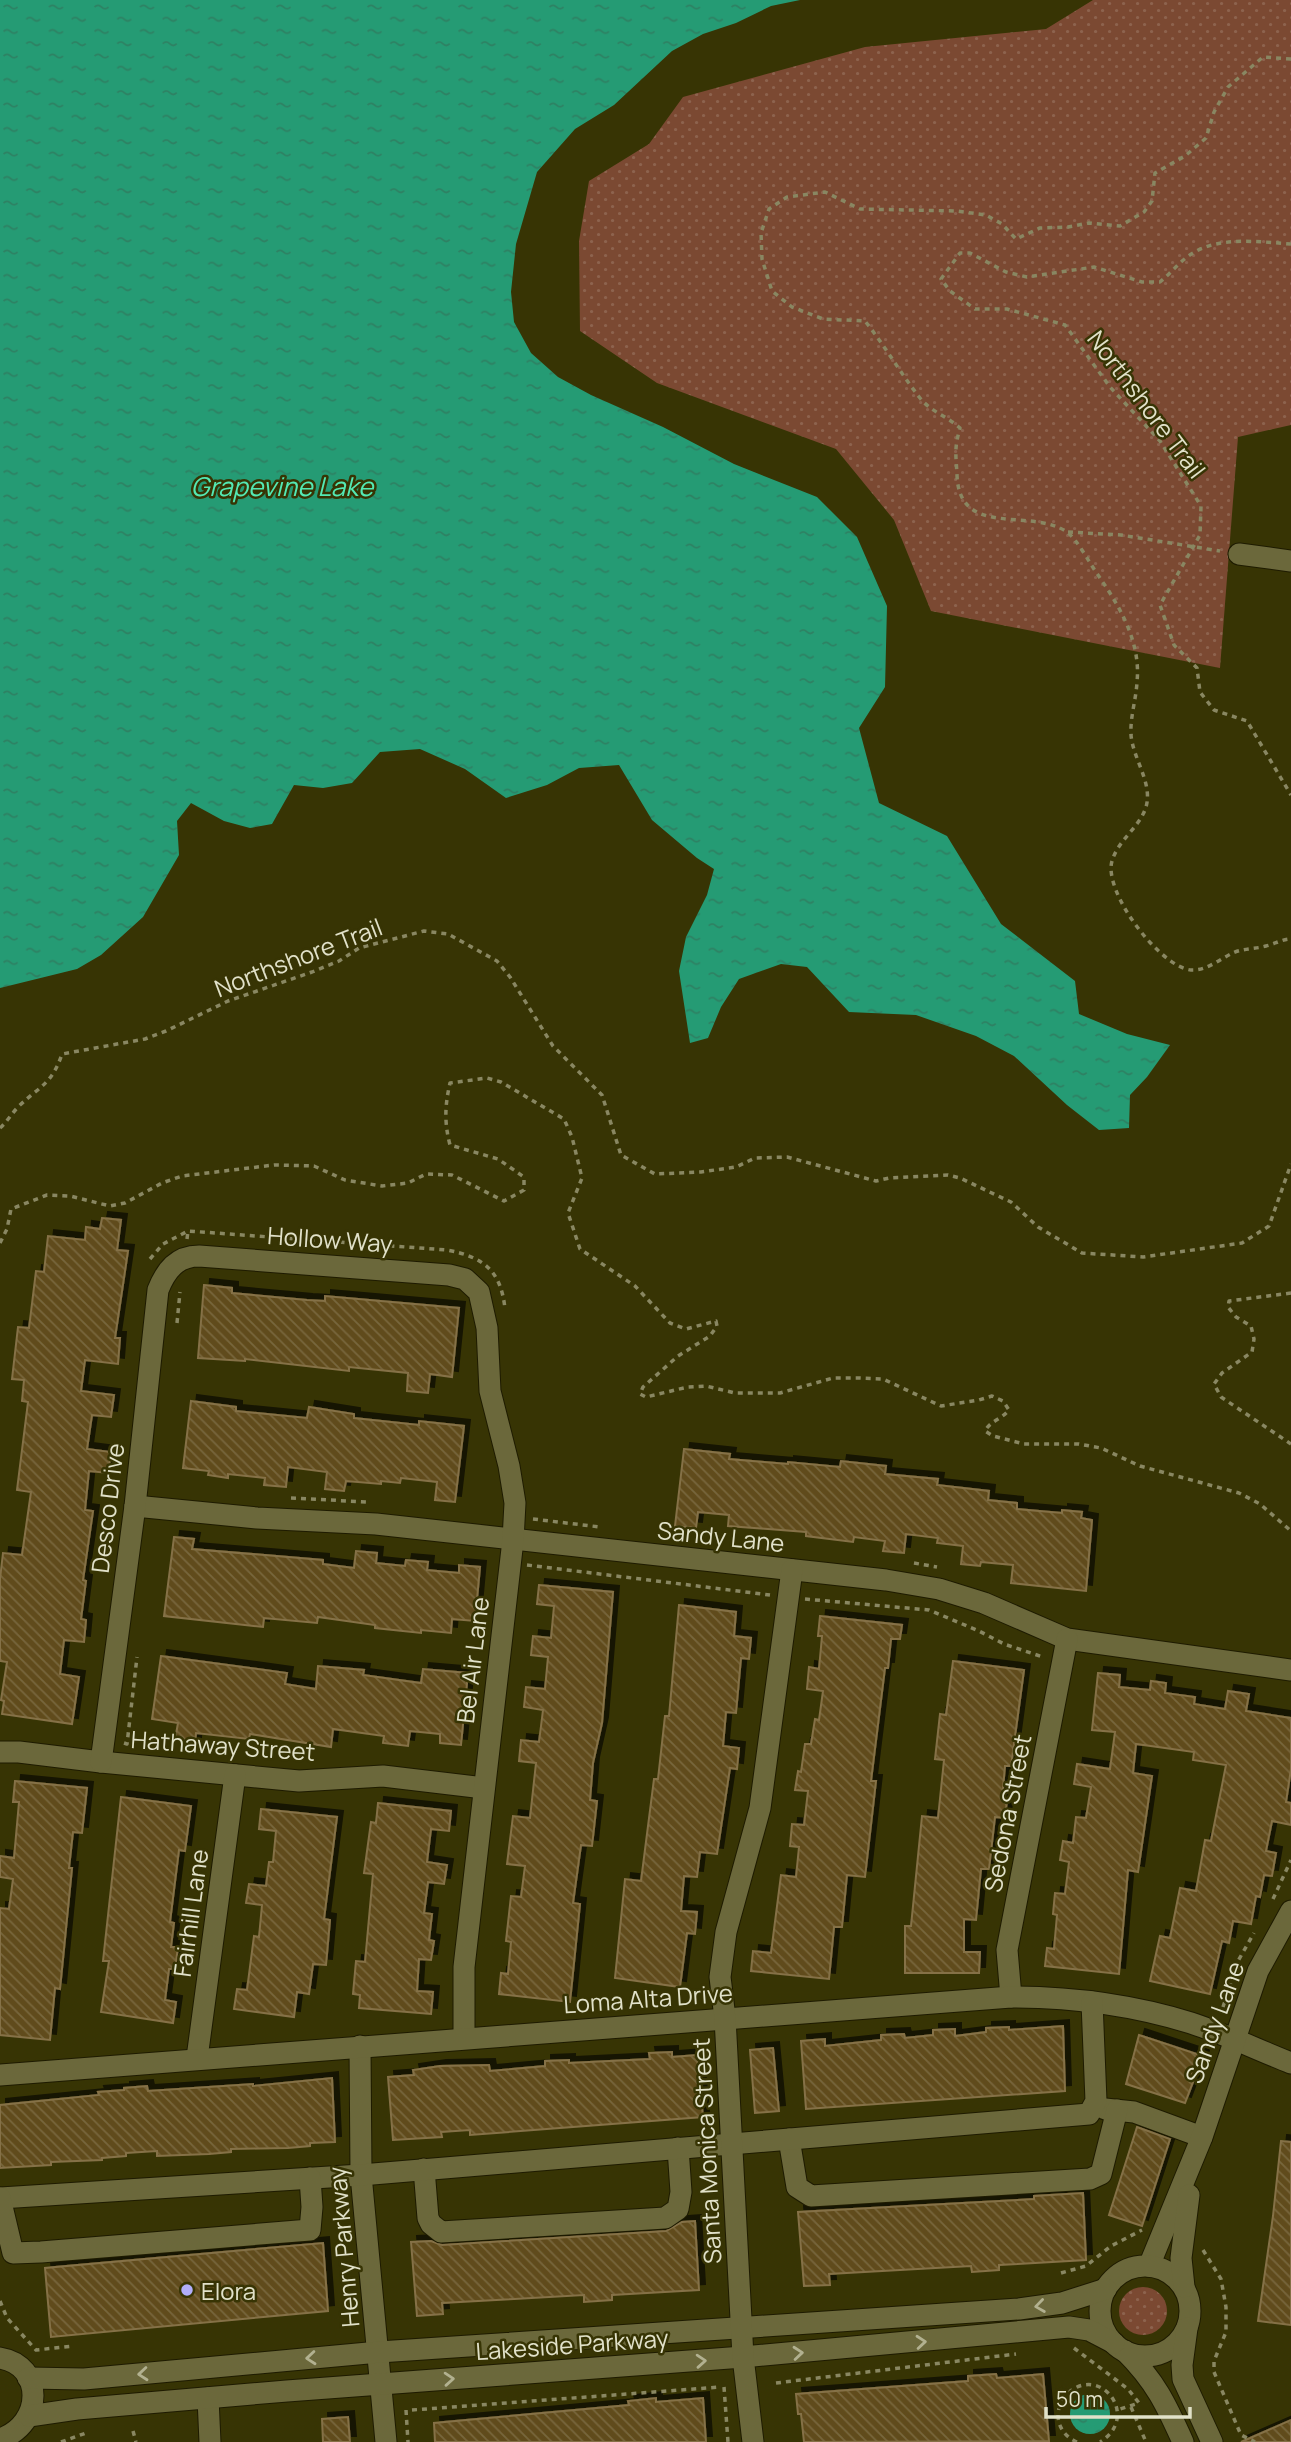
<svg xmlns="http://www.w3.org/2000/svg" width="1291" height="2442" font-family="Manrope,sans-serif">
<defs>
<pattern id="grass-dots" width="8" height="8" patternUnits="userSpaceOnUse" patternTransform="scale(1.75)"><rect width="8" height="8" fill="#7b4932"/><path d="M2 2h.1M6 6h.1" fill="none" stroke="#8d634e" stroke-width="1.8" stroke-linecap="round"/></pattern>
<pattern id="water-ripples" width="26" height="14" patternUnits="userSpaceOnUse" patternTransform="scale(1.75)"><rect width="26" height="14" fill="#259b74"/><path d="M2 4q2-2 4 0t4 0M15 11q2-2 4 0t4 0" fill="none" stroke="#2e8163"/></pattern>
<pattern id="building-back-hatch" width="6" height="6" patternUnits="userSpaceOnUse" patternTransform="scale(1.75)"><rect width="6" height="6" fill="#614c1c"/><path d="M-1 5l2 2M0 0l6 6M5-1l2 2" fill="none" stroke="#77663c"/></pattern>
<filter id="shadow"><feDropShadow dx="6" dy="-6" stdDeviation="0" flood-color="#0009"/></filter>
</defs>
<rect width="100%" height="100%" fill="#373404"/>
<g fill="url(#grass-dots)">
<path d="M 1093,0 L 1291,0 L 1291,425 L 1238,437 L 1220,668 L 931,611 L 894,520 L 836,449 L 657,383 L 580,331 L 579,241 L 589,181 L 649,144 L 683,97 L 865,47 L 1046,29 Z"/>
<circle cx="1143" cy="2311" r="24"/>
</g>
<g fill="url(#water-ripples)">
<path d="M 0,0 L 800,0 L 771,6 L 736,23 L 703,34 L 672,51 L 614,105 L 575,129 L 537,172 L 516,244 L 511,292 L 514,322 L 531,353 L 558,377 L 591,395 L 663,427 L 734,464 L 817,497 L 857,537 L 887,606 L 885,687 L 859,728 L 879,803 L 947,836 L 1001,924 L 1075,981 L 1079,1014 L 1127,1034 L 1170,1045 L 1147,1077 L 1130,1095 L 1129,1128 L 1099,1130 L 1067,1105 L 1014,1056 L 976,1036 L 916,1015 L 849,1012 L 807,967 L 781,964 L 739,979 L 721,1007 L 708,1038 L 690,1043 L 679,971 L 686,937 L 707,895 L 714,869 L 697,858 L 652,820 L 619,765 L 579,768 L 547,785 L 506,798 L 465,769 L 420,749 L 380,752 L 352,783 L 323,788 L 294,785 L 272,824 L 250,828 L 224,821 L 191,803 L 177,821 L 179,855 L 143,917 L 101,955 L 77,969 L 0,988 Z"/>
<circle cx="1090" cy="2414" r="20"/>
</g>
<g fill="url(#building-back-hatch)" stroke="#857147" stroke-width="2" filter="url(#shadow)">
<path d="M 102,1218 L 121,1220 L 117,1250 L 128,1251 L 115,1338 L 120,1338 L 118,1364 L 85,1360 L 81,1391 L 114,1395 L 111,1417 L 92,1415 L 87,1449 L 111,1452 L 108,1473 L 89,1471 L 85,1510 L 93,1511 L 83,1580 L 86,1581 L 81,1619 L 86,1620 L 84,1642 L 64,1640 L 60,1674 L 79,1677 L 72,1724 L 2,1714 L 4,1701 L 1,1700 L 7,1662 L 0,1661 L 0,1579 L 3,1553 L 22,1555 L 31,1492 L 17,1490 L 28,1402 L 22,1401 L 24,1380 L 12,1379 L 18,1327 L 29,1328 L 36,1271 L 44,1272 L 48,1236 L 85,1240 L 86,1227 L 100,1229 Z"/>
<path d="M 204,1285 L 232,1288 L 232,1293 L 307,1300 L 325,1301 L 325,1296 L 459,1308 L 452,1377 L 430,1374 L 428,1393 L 407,1391 L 408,1373 L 349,1367 L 349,1371 L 245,1359 L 245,1361 L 198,1358 Z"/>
<path d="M 191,1401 L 236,1407 L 236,1411 L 307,1418 L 309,1407 L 354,1414 L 354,1418 L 419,1425 L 419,1421 L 464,1426 L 455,1502 L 435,1500 L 437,1482 L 401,1478 L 400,1483 L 381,1481 L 381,1484 L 346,1481 L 344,1491 L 325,1489 L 327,1472 L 288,1467 L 286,1487 L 264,1485 L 265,1478 L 228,1474 L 228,1478 L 208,1475 L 209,1471 L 183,1468 Z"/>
<path d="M 684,1449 L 730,1454 L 729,1459 L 788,1464 L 788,1462 L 840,1467 L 841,1461 L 886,1466 L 885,1474 L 938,1479 L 937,1485 L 989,1491 L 988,1500 L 1017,1503 L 1017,1509 L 1062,1513 L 1062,1510 L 1082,1512 L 1081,1518 L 1092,1520 L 1086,1591 L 1011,1583 L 1013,1565 L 981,1562 L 980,1566 L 961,1564 L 963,1546 L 937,1543 L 938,1538 L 906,1534 L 904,1553 L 883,1551 L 885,1541 L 854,1537 L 853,1542 L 806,1536 L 806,1532 L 728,1526 L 729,1515 L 698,1512 L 696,1528 L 675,1526 Z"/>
<path d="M 174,1537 L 194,1539 L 192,1549 L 323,1560 L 323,1564 L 354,1568 L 356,1551 L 377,1553 L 376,1563 L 405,1566 L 406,1560 L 428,1562 L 427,1570 L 459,1573 L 459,1565 L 480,1567 L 475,1621 L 452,1619 L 451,1633 L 421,1630 L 421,1633 L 375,1628 L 375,1625 L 318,1617 L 317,1623 L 264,1618 L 263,1627 L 164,1616 Z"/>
<path d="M 539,1585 L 613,1592 L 602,1723 L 593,1763 L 590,1800 L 597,1801 L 592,1846 L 581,1845 L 573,1903 L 580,1904 L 570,2002 L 499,1994 L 501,1973 L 508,1974 L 511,1942 L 506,1941 L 511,1896 L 521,1897 L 525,1866 L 507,1864 L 513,1816 L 530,1818 L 536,1763 L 519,1761 L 521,1740 L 539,1742 L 543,1710 L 524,1707 L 526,1687 L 545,1689 L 548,1657 L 531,1655 L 533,1636 L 551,1638 L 554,1606 L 537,1604 Z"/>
<path d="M 679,1605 L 736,1612 L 734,1636 L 751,1638 L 749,1659 L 741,1658 L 736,1713 L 726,1712 L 723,1746 L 739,1748 L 737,1769 L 730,1768 L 717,1854 L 700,1852 L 697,1877 L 684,1876 L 681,1911 L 697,1912 L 695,1934 L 687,1933 L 680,1987 L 615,1978 L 625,1879 L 641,1881 L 654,1779 L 658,1779 L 665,1716 L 669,1716 Z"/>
<path d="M 820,1616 L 902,1625 L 900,1639 L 891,1639 L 888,1668 L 885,1668 L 871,1781 L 876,1781 L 865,1877 L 847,1875 L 842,1927 L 834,1927 L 829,1979 L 751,1971 L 753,1951 L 771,1953 L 781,1875 L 796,1877 L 799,1847 L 790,1846 L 792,1824 L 804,1825 L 808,1791 L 795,1790 L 798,1771 L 801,1772 L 805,1744 L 811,1744 L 815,1719 L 819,1720 L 823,1691 L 807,1689 L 809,1667 L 819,1669 L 822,1636 L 818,1636 Z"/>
<path d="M 161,1656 L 287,1673 L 285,1684 L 316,1689 L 318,1666 L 364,1670 L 363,1675 L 421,1683 L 423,1669 L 468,1673 L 461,1745 L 440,1743 L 440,1734 L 410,1731 L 408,1746 L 383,1743 L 384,1736 L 333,1729 L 331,1747 L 250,1734 L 249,1739 L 196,1733 L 195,1743 L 175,1740 L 178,1723 L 152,1719 Z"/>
<path d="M 953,1661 L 1024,1670 L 1011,1766 L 1005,1766 L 1002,1800 L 1007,1800 L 1005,1818 L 995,1817 L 989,1869 L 981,1869 L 976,1920 L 964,1919 L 964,1952 L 980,1952 L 979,1973 L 905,1973 L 905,1926 L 911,1926 L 922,1816 L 938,1818 L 944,1760 L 935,1759 L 940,1714 L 946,1715 Z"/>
<path d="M 1098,1673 L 1120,1675 L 1119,1687 L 1150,1690 L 1151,1681 L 1166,1683 L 1165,1693 L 1195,1697 L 1194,1704 L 1225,1709 L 1228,1691 L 1249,1694 L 1246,1711 L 1291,1718 L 1291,1769 L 1286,1802 L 1291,1803 L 1291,1825 L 1272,1821 L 1266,1851 L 1276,1853 L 1272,1876 L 1264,1875 L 1260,1897 L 1256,1896 L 1251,1924 L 1233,1921 L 1229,1943 L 1222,1941 L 1210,1994 L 1150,1981 L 1160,1936 L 1170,1938 L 1180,1888 L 1196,1891 L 1205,1840 L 1211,1841 L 1226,1765 L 1193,1760 L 1194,1752 L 1136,1744 L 1133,1773 L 1152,1776 L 1138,1872 L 1128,1870 L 1119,1974 L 1045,1966 L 1047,1948 L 1054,1949 L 1057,1915 L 1053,1914 L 1055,1893 L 1065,1894 L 1069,1862 L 1060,1860 L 1063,1841 L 1073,1843 L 1076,1817 L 1086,1818 L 1091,1787 L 1074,1784 L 1077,1764 L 1110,1769 L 1115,1732 L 1092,1730 Z"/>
<path d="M 15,1781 L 87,1788 L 82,1833 L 73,1832 L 69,1868 L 72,1868 L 60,1989 L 55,1988 L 50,2040 L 0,2035 L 0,1908 L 9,1909 L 13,1879 L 0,1877 L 0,1856 L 14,1858 L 19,1802 L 13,1802 Z"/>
<path d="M 121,1797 L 191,1806 L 185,1851 L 179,1850 L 170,1922 L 174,1923 L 171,1947 L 178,1947 L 175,1969 L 169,1969 L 165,2000 L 176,2002 L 173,2023 L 101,2012 L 109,1961 L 103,1961 Z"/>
<path d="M 378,1803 L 451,1811 L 449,1831 L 431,1829 L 427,1862 L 447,1865 L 444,1884 L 428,1882 L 424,1913 L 432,1914 L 429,1940 L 434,1941 L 431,1960 L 419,1959 L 417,1991 L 433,1992 L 431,2014 L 359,2008 L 360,1995 L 353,1994 L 356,1961 L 365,1962 L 373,1874 L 364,1873 L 371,1822 L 376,1823 Z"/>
<path d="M 261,1809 L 337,1817 L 324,1919 L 330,1920 L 326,1965 L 313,1964 L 309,1994 L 297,1992 L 294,2017 L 234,2009 L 237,1989 L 247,1990 L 254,1936 L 259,1937 L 262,1905 L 246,1903 L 249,1884 L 266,1886 L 269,1862 L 273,1862 L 276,1831 L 259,1829 Z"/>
<path d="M 1063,2026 L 1065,2091 L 806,2109 L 801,2041 L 825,2039 L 825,2046 L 881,2040 L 881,2035 L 904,2034 L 905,2038 L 933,2035 L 933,2030 L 955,2029 L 955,2036 L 986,2032 L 986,2028 L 1009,2027 L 1009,2030 Z"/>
<path d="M 1139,2035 L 1203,2056 L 1185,2103 L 1126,2084 Z"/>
<path d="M 773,2048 L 779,2111 L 755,2113 L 750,2050 Z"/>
<path d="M 672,2052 L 672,2057 L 697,2055 L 703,2117 L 470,2135 L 470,2130 L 441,2132 L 442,2137 L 393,2140 L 388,2077 L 414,2075 L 413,2070 L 440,2066 L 489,2065 L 490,2071 L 545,2066 L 545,2061 L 569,2060 L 569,2063 L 650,2059 L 649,2053 Z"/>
<path d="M 332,2078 L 335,2142 L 310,2143 L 310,2146 L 288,2148 L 231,2149 L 231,2152 L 209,2154 L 157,2156 L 157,2151 L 126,2153 L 126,2156 L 102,2158 L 102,2160 L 51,2162 L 51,2165 L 0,2168 L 0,2105 L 99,2095 L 98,2092 L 124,2090 L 124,2088 L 147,2086 L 148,2091 L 253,2084 L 253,2086 Z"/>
<path d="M 1137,2127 L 1170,2139 L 1142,2226 L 1109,2215 Z"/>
<path d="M 1281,2141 L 1291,2142 L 1291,2325 L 1258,2321 L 1273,2216 Z"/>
<path d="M 1083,2193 L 1086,2260 L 999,2265 L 999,2270 L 972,2272 L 971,2266 L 829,2274 L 830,2285 L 804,2286 L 798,2212 L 1034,2199 L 1034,2196 Z"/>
<path d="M 695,2221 L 699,2290 L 612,2295 L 612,2300 L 584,2302 L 584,2295 L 442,2303 L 443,2314 L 417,2316 L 411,2242 L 431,2241 L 442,2245 L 666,2231 L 682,2222 Z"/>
<path d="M 323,2243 L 328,2311 L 51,2337 L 45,2268 Z"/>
<path d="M 996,2374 L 997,2378 L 1043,2374 L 1049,2441 L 804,2442 L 801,2414 L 798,2414 L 796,2394 L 968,2381 L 968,2376 Z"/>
<path d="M 656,2398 L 656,2402 L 703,2398 L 706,2442 L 435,2442 L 434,2423 L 629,2405 L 628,2401 Z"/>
<path d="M 348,2417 L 350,2442 L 323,2442 L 322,2419 Z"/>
<path d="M 1291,2420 L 1291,2442 L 1241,2442 Z"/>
</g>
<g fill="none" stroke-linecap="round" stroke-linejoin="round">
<defs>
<g id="minor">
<path d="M 1239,554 L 1291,561"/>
<path d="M 135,1506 L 257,1518 L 376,1524 L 886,1580 L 939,1589 L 984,1603 L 1067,1639 L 1291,1670"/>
<path d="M 0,1752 L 19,1752 L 101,1762 L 299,1781 L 383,1776 L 484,1788"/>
<path d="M 101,1762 L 135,1506 L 158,1290 C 166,1270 177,1256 199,1256 L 449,1275 L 465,1279 L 479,1292 L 487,1328 L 490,1391 L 509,1466 L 515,1503 L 513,1540 L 464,1967 L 464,2038"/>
<path d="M 1011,1997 L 1007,1950 L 1067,1639"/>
<path d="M 360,2046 L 361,2175 L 386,2442"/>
<path d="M 197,2058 L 235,1775"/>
<path d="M 0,2075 L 1011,1997 C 1072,1997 1133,2005 1191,2023 C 1225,2034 1258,2050 1291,2063"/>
<path d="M 1105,2109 L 1134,2112 L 1202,2137"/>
<path d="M 789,2139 L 797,2187 L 811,2196 L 1090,2179 L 1101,2174 L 1117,2110"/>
<path d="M 424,2169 L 428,2218 L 431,2224 L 441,2232 L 665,2218 L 678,2209 L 681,2192 L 678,2148"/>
<path d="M 0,2198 L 361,2175 L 1089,2114 L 1096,2101 L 1092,2002"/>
<path d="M 0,2198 L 13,2253 L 41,2252 L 310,2230 L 312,2207 L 310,2178"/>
<path d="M 1149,2266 L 1202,2137 L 1258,1971 L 1291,1911"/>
<circle cx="1145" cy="2311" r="45"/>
<path d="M 1184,2287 L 1181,2258 L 1189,2195"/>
<path d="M 1187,2328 L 1182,2365 L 1183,2379 L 1212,2442"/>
<path d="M 1125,2351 C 1155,2381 1166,2404 1183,2442"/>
<path d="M 0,2358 C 44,2365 44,2424 0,2439"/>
<path d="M 28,2378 L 84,2379 L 379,2352 L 1019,2309 L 1062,2303 L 1106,2289"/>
<path d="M 208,2398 L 210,2442"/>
<path d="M 29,2416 L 77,2409 L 287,2391 L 743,2357 L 1069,2327 L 1089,2330 L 1114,2343"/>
<path d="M 753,2442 L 743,2357 L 725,2018 L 720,1977 L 726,1932 L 760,1808 L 792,1570"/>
</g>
</defs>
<use href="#minor" stroke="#1e1b00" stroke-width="23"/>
<g stroke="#898762" stroke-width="3.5" stroke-dasharray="5 5" stroke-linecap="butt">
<path d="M 1291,59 L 1263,57 L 1228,87 L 1214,112 L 1206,138 L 1185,156 L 1155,173 L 1152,201 L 1144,212 L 1120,226 L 1089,223 L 1068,227 L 1040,228 L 1016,239 L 1002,224 L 986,215 L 957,211 L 860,209 L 825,192 L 787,197 L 769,209 L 761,233 L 762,259 L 772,291 L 792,307 L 823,319 L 865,321 C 885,346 901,374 920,398 C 931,412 947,416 960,428 C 954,449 956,454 957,475 C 959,539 1030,507 1067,532 C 1077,539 1090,564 1098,575 C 1120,607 1141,642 1137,682 C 1136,700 1130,717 1131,735 C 1133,759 1153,783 1146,807 C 1140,827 1118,840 1112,861 C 1103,892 1160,967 1191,970 C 1207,971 1221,958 1235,952 C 1246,948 1256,949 1266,946 C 1275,944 1282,939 1291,939"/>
<path d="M 1291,244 C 1261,242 1220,236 1193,253 C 1181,260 1171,273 1160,282 L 1142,282 L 1094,267 L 1027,277 L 1006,272 L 970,253 L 960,253 L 941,279 L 950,291 L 975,309 L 1007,309 L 1065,325 L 1110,387 L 1160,441 L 1201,506 L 1200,535 L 1160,605 L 1174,645 L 1197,668 L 1200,692 L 1214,710 L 1247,721 L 1291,795"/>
<path d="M 1068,532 L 1121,535 L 1220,551"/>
<path d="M 0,1128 C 7,1122 12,1113 19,1106 C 40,1086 52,1084 62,1054 L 145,1039 L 166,1031 L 228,1001 L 312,972 L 339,961 L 359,948 L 424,931 L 448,934 L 497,961 L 510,977 L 553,1046 L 602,1095 L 621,1155 L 655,1174 L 701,1172 L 736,1167 L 755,1158 L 787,1157 L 876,1181 L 889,1178 L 948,1175 L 960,1178 L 1011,1202 L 1038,1227 L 1082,1253 L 1143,1257 L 1242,1243 L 1269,1226 L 1291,1164"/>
<path d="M 187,1239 L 188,1231 L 447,1250 C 483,1257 501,1270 505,1309"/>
<path d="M 0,1243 L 7,1229 L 11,1209 L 47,1195 L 70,1196 L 110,1206 L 125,1203 L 162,1183 L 182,1176 L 274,1165 L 314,1166 L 345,1180 L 382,1186 L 408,1183 L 426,1174 L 452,1175 L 504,1201 L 524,1190 L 524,1177 L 498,1159 L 450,1145 C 444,1122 445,1105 450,1083 L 487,1078 L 501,1082 L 564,1119 L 572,1137 L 582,1178 L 568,1213 L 580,1249 L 635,1286 L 670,1323 L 686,1329 L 716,1321 L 717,1326 L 710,1336 L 678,1356 L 643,1387 L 640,1394 L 646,1397 L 688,1387 L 706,1386 L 735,1393 L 780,1393 L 833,1378 L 858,1378 L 883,1379 L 941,1406 L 979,1400 L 992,1396 L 1003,1401 L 1009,1410 C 1002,1419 990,1421 985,1431 L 993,1436 L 1024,1444 L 1079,1444 L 1101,1448 L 1140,1466 L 1239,1493 L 1260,1504 L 1291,1531"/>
<path d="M 150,1259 L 163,1244 L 188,1231"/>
<path d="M 1291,1293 L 1229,1301 L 1228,1307 L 1236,1317 L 1251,1326 L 1254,1339 L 1252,1352 L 1222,1373 L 1214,1384 L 1221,1397 L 1291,1444"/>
<path d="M 177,1323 L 180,1292"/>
<path d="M 291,1498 L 367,1502"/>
<path d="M 533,1519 L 600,1527"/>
<path d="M 914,1563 L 937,1567"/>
<path d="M 527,1565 L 770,1595"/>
<path d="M 805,1599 L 929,1610 L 979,1631 L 1004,1644 L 1043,1657"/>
<path d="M 124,1743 L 127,1744 L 137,1657"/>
<path d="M 1273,1899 L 1291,1860"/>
<path d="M 1223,2007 L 1238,1961 L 1254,1933"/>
<path d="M 1203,2250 L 1221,2279 L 1226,2307 L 1226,2332 L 1214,2361 L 1214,2372 L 1241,2435 L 1255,2442"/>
<path d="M 1061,2273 L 1086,2266 L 1111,2246 L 1142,2230"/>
<path d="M 0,2301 L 7,2318 L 36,2350 L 74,2346"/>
<path d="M 1074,2348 L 1128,2389 L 1139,2403 L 1117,2410"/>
<path d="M 776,2383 L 1016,2354"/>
<path d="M 724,2387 L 728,2442"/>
<path d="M 1131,2407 L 1146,2442"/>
<path d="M 406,2410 L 408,2442"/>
<path d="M 412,2410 L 721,2387"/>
<path d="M 133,2431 L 136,2442"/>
<path d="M 61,2442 L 86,2433"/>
<path d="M 1077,2442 C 1067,2438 1059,2429 1058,2417 C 1058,2408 1061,2399 1068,2393 C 1101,2364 1141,2417 1100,2442"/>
</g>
<use href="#minor" stroke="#6b683b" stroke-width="21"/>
</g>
<defs><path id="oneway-chevron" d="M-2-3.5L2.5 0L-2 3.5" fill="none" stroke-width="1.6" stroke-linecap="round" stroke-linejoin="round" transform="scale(1.75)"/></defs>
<g stroke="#b2b190">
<use href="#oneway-chevron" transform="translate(1040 2306) rotate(172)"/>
<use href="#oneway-chevron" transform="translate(921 2342) rotate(-5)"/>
<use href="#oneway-chevron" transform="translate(798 2353) rotate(-5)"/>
<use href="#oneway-chevron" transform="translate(311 2358) rotate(175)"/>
<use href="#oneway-chevron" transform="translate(701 2361) rotate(-4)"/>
<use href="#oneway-chevron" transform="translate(143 2374) rotate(175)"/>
<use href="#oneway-chevron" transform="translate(449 2379) rotate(-4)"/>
</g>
<circle fill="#b1adfa" stroke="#373404" stroke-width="2.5" cx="187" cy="2290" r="7"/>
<g text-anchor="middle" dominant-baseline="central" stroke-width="5" stroke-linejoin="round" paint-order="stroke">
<g font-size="24" fill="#e1e1c9" stroke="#373404">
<text transform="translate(1147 404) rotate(53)">Northshore Trail</text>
<text transform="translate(298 957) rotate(-21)">Northshore Trail</text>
<text transform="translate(330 1239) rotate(4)">Hollow Way</text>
<text transform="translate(107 1508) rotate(-83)">Desco Drive</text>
<text transform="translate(721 1536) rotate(6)">Sandy Lane</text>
<text transform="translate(472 1660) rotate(-83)">Bel Air Lane</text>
<text transform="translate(223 1745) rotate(4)">Hathaway Street</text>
<text transform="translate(1007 1813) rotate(-79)">Sedona Street</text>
<text transform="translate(190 1913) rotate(-82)">Fairhill Lane</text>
<text transform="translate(648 1998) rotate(-4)">Loma Alta Drive</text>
<text transform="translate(1214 2022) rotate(-70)">Sandy Lane</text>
<text transform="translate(706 2151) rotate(-93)">Santa Monica Street</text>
<text transform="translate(343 2247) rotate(-95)">Henry Parkway</text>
<text transform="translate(572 2344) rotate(-4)">Lakeside Parkway</text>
</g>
<g font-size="24" fill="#e1e1c9" stroke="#373404" text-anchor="start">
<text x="201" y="2290">Elora</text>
</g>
<g font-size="26" font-style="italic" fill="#53e9b4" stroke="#373404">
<text x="282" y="486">Grapevine Lake</text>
</g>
</g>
<path d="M1046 2407v10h144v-10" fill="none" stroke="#e1e1c9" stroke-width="3.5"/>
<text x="1056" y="2407" font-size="21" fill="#e1e1c9" stroke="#373404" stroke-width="5" paint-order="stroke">50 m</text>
</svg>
